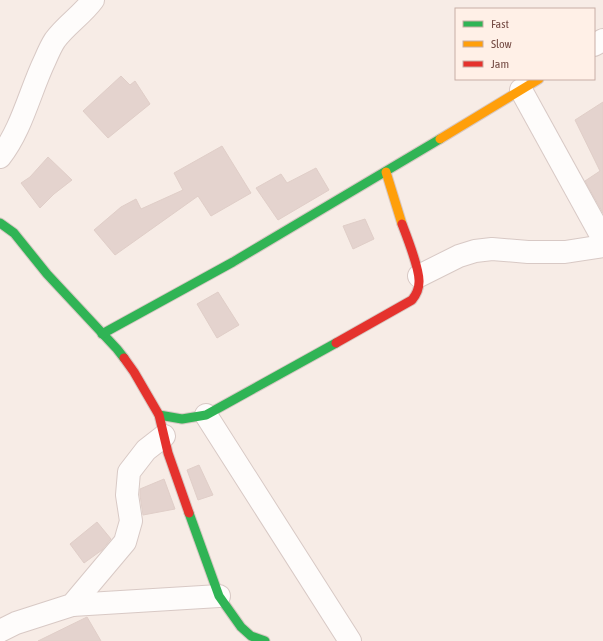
<svg xmlns="http://www.w3.org/2000/svg" width="603" height="641" font-family="'Asap Condensed',sans-serif">
<rect width="100%" height="100%" fill="#f7ece6"/>
<g fill="#e4d3ce" stroke="#e0cec8">
<path d="M 121,76 L 130,85 L 135,81 L 150,104 L 108,138 L 83,111 Z"/>
<path d="M 603,102 L 603,213 L 585,181 L 600,171 L 575,120 Z"/>
<path d="M 222,146 L 251,193 L 211,216 L 198,196 L 115,255 L 94,230 L 121,207 L 136,199 L 141,209 L 183,190 L 174,173 Z"/>
<path d="M 48,157 L 72,180 L 54,194 L 40,208 L 21,183 L 30,177 Z"/>
<path d="M 316,168 L 329,190 L 278,220 L 256,188 L 281,174 L 287,183 Z"/>
<path d="M 365,219 L 374,239 L 353,249 L 343,226 Z"/>
<path d="M 218,292 L 239,325 L 217,338 L 197,304 Z"/>
<path d="M 199,465 L 213,495 L 198,500 L 187,470 Z"/>
<path d="M 164,479 L 175,509 L 143,515 L 140,495 L 140,489 Z"/>
<path d="M 97,522 L 111,539 L 102,550 L 84,563 L 70,544 Z"/>
<path d="M 87,617 L 101,641 L 38,641 Z"/>
</g>
<g fill="none" stroke-linecap="round" stroke-linejoin="round">
<defs>
<g id="street">
<path d="M 594,45 L 603,40"/>
<path d="M 521,90 L 603,239"/>
<path d="M 0,157 C 22,129 30,91 45,60 C 48,53 51,46 55,40 C 66,25 82,15 93,0"/>
<path d="M 419,276 L 459,256 L 475,251 L 492,249 L 528,252 L 565,252 L 603,246"/>
<path d="M 206,415 L 350,641"/>
<path d="M 72,605 L 219,596"/>
<path d="M 0,631 L 16,623 L 72,605 L 125,542 L 131,521 L 127,495 L 129,472 L 146,450 L 164,436"/>
</g>
<g id="fast">
<path d="M 0,223 L 14,233 L 47,274 L 117,349 L 124,358"/>
<path d="M 102,334 L 233,262 L 440,139"/>
<path d="M 159,415 L 182,419 L 206,415 L 336,343"/>
<path d="M 189,513 L 219,596 L 241,627 L 251,636 L 265,641"/>
</g>
<g id="slow">
<path d="M 440,139 L 539,79"/>
<path d="M 386,172 L 402,224"/>
</g>
<g id="jam">
<path d="M 336,343 L 412,300 C 416,295 419,289 419,282 C 420,270 407,237 402,224"/>
<path d="M 124,358 L 134,372 L 159,415 L 168,453 L 189,513"/>
</g>
</defs>
<use href="#street" stroke="#d8c9c5" stroke-width="24"/>
<use href="#fast" stroke="#d7c8c3" stroke-width="11"/>
<use href="#slow" stroke="#d7c8c3" stroke-width="11"/>
<use href="#jam" stroke="#d7c8c3" stroke-width="11"/>
<use href="#street" stroke="#fefcfb" stroke-width="22"/>
<use href="#fast" stroke="#30b455" stroke-width="9"/>
<use href="#slow" stroke="#ff9f0a" stroke-width="9"/>
<use href="#jam" stroke="#e5322d" stroke-width="9"/>
</g>
<rect x="455" y="8" width="140" height="72" fill="#fff0e7" stroke="#c8aea6"/>
<rect x="463" y="21" width="20" height="6" fill="#30b455" stroke="#c8aea6"/>
<text x="491" y="28" font-size="12" fill="#764c45">Fast</text>
<rect x="463" y="41" width="20" height="6" fill="#ff9f0a" stroke="#c8aea6"/>
<text x="491" y="48" font-size="12" fill="#764c45">Slow</text>
<rect x="463" y="61" width="20" height="6" fill="#e5322d" stroke="#c8aea6"/>
<text x="491" y="68" font-size="12" fill="#764c45">Jam</text>
</svg>
